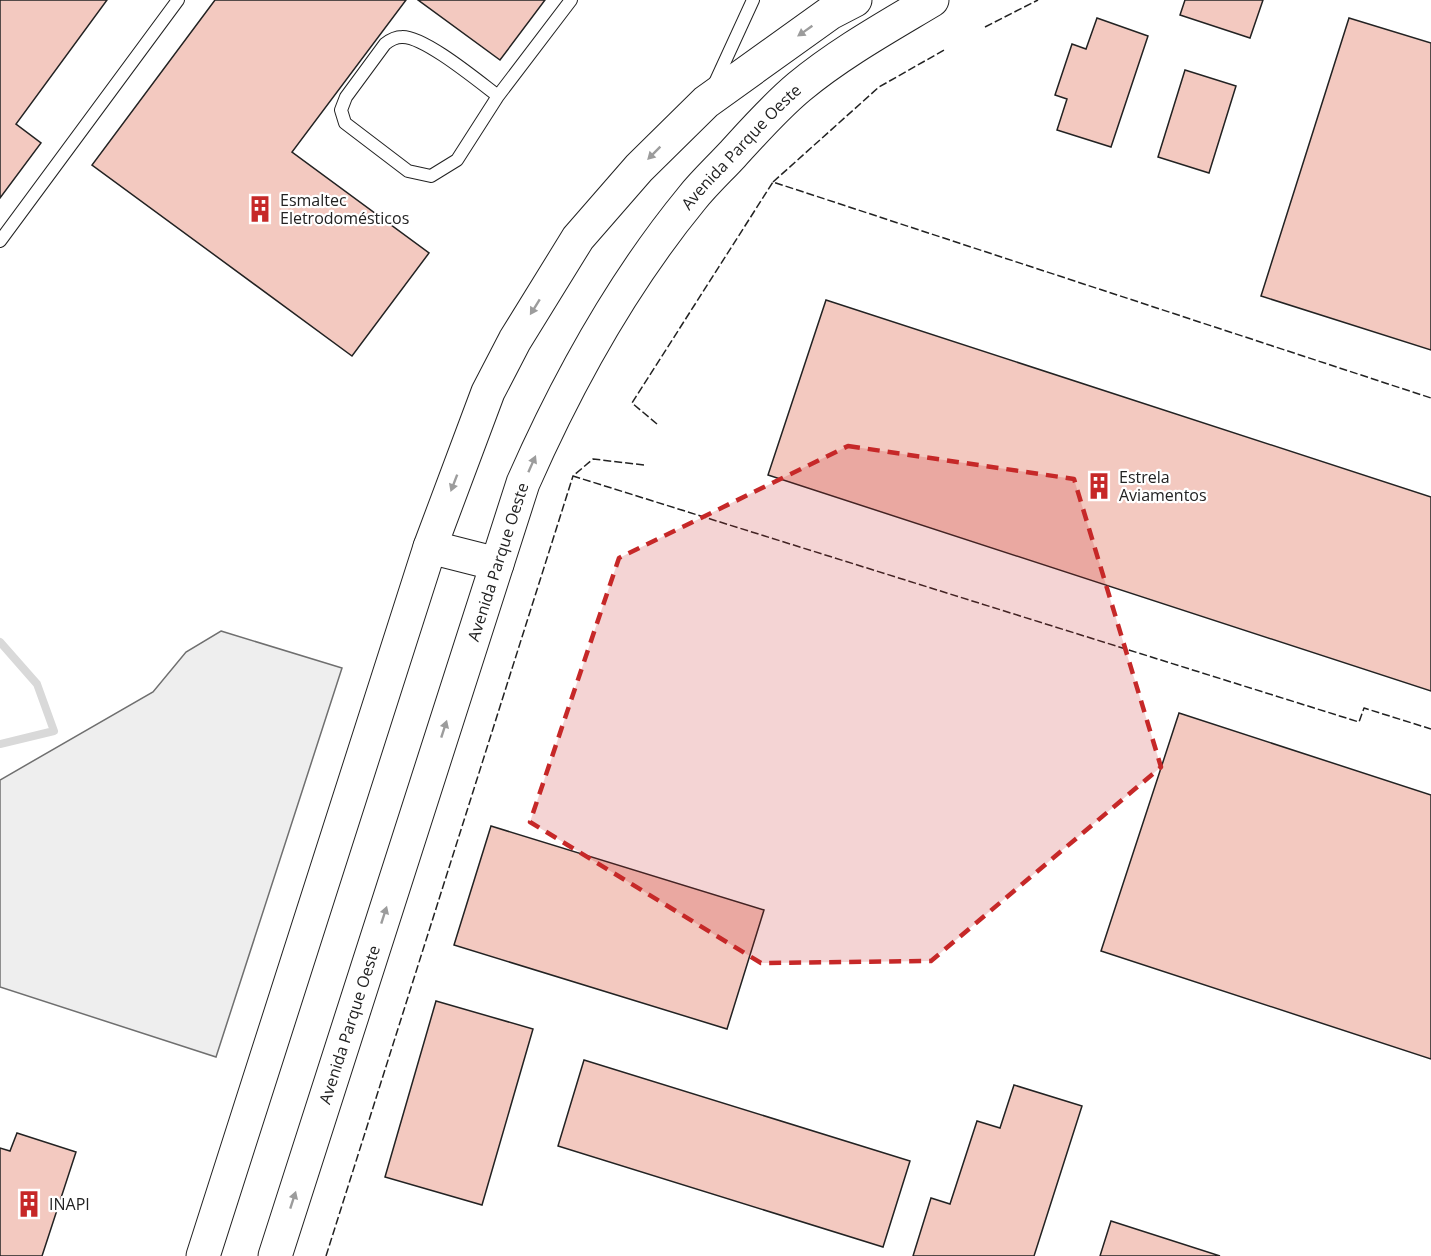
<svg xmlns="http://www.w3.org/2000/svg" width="1431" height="1256" font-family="'Open Sans',sans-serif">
<rect width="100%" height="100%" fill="#fff"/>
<path fill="#eee" stroke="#6f6f6f" stroke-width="1.5" d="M 221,631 L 342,668 L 216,1057 L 0,987 L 0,780 L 153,692 L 186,652 Z"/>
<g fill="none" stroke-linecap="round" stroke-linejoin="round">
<path stroke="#d9d9d9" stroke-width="8" d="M 0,642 L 37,684 L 54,731 L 0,744"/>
</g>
<g fill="#f3c9c0" stroke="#222" stroke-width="1.5">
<path d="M 0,0 L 107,0 L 16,124 L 41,143 L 0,198 Z"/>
<path d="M 215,0 L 406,0 L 292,152 L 429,253 L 352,356 L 92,165 Z"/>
<path d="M 418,0 L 545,0 L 500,60 Z"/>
<path d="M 1185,0 L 1263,0 L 1250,38 L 1180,15 Z"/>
<path d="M 1097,18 L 1148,36 L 1111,147 L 1057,130 L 1067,99 L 1055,95 L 1072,44 L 1086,49 Z"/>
<path d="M 1349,18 L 1431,43 L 1431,350 L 1261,296 Z"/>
<path d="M 1185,70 L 1236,86 L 1209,173 L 1158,157 Z"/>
<path d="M 826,300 L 1431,497 L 1431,691 L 768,475 Z"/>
<path d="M 1179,713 L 1431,795 L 1431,1059 L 1101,951 Z"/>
<path d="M 491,826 L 764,910 L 727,1029 L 454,945 Z"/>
<path d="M 436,1001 L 533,1029 L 482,1205 L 385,1177 Z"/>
<path d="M 584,1060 L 910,1161 L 883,1247 L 558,1146 Z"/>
<path d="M 1014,1085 L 1082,1106 L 1034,1256 L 913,1256 L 931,1198 L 950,1204 L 977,1121 L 1000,1128 Z"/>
<path d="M 17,1133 L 76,1152 L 42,1256 L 0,1256 L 0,1148 L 10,1151 Z"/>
<path d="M 1111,1221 L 1220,1256 L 1100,1256 Z"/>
</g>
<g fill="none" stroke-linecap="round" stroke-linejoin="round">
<defs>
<g id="lane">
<path d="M 714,85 L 753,0"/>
<path d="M 498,96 C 478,81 424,36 402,37 C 395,37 390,40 385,44 L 346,97 L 341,110 L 345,123 L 408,171 L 431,176 L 457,160 L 498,96 L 571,0"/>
<path d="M 0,241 L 178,0"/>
</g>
<g id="secondary">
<path d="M 430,547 L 497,564"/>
<path d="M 203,1256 L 430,547 L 488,392 L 515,340 L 578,238 L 639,168 L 706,102 L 830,13 L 855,0"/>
<path id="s1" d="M 275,1256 L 523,483 C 567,383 622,283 692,198 C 704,183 719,169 732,155 C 753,132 775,107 799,87 C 840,53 887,27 932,0"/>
</g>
</defs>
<use href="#lane" stroke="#222" stroke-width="14"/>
<use href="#secondary" stroke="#222" stroke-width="35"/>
<use href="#lane" stroke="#fff" stroke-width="12"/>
<use href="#secondary" stroke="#fff" stroke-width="33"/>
<g stroke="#222" stroke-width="1.5" stroke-dasharray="8 3" stroke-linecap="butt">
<path d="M 985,27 L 1038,0"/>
<path d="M 773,182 L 879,87 L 946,49"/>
<path d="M 657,424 L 632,403 L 773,182 L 1431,398"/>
<path d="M 644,465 L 593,459 L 573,476 L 1359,722 L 1364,708 L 1431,729"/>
<path d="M 326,1256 L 573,476"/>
</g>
</g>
<defs><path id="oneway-solid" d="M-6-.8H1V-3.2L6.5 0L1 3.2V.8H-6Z" transform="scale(1.5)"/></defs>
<g fill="#9c9c9c">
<use href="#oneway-solid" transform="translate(805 31) rotate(145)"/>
<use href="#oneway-solid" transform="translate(654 153) rotate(135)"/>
<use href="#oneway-solid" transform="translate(535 307) rotate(122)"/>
<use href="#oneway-solid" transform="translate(532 464) rotate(-66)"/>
<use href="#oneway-solid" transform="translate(454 483) rotate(111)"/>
<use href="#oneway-solid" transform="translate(444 729) rotate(-72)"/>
<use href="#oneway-solid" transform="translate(384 915) rotate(-72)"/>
<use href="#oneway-solid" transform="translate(293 1200) rotate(-72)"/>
</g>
<path fill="#c62828" fill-opacity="0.2" stroke="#c62828" stroke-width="4.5" stroke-dasharray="12 8" stroke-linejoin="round" d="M 848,446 L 1074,479 L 1161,767 L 931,961 L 761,963 L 530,822 L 619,558 Z"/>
<defs>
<symbol id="building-bare" viewBox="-9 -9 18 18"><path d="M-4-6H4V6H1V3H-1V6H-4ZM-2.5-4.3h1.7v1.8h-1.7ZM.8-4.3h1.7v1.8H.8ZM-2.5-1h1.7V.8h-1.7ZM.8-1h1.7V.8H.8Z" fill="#c62828" stroke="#fff" stroke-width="2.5" paint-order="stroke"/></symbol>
</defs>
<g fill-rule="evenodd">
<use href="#building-bare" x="241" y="190" width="38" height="38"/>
<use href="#building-bare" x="1080" y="467" width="38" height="38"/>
<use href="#building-bare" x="10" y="1185" width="38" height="38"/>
</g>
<g text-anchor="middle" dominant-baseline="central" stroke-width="4.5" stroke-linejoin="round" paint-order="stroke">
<g font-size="16" fill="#222" stroke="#fff">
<text stroke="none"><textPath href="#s1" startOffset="1215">Avenida Parque Oeste</textPath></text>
<text stroke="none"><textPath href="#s1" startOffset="729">Avenida Parque Oeste</textPath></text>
<text stroke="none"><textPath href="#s1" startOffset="243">Avenida Parque Oeste</textPath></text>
</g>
<g font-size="16" fill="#222" stroke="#fff" text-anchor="start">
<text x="280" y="200">Esmaltec<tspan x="280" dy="18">Eletrodomésticos</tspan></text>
<text x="1119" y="477">Estrela<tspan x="1119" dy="18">Aviamentos</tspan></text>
<text x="49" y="1204">INAPI</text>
</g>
</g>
</svg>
